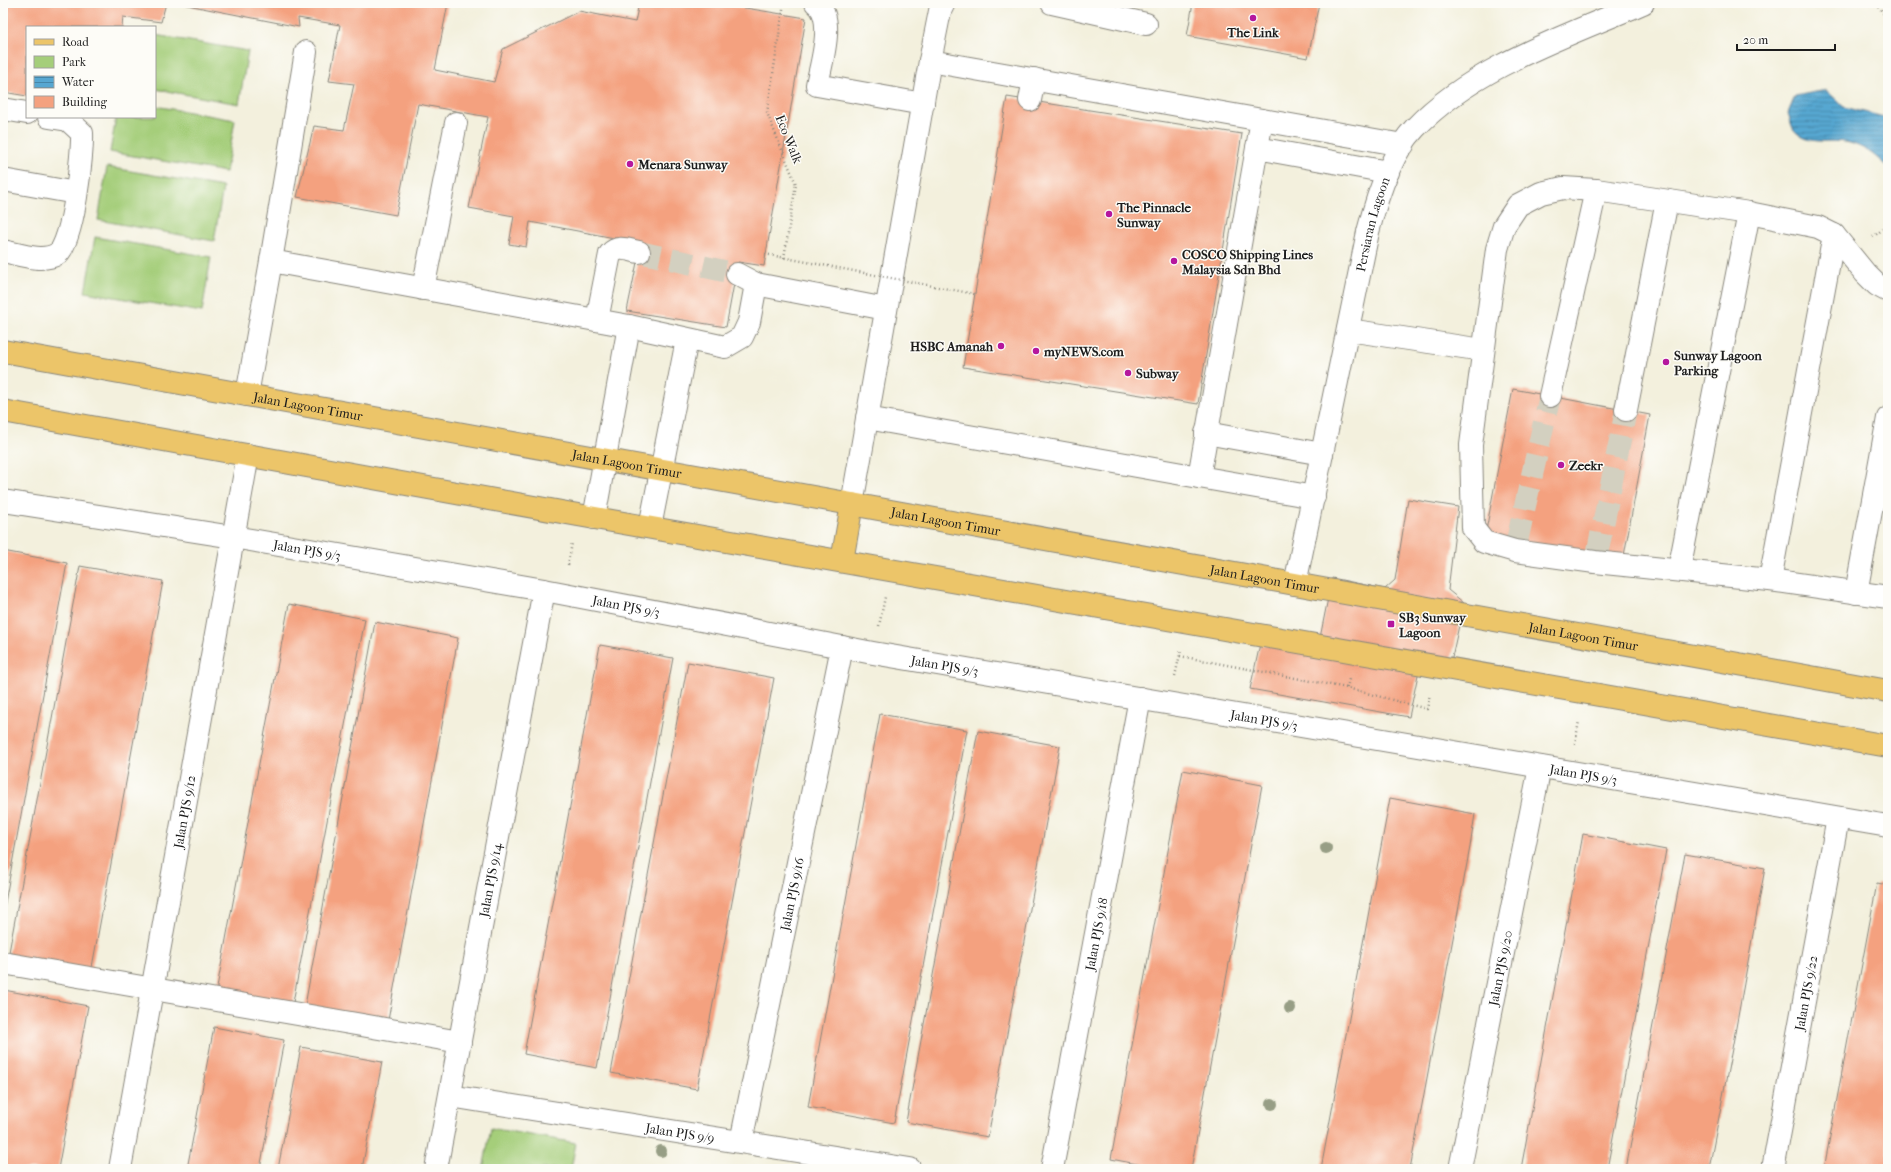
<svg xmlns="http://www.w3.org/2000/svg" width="1891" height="1172" font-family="'IM FELL French Canon',serif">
<defs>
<pattern id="water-rules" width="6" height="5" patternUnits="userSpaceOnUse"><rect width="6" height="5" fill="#57a7d1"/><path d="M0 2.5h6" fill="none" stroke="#4787a9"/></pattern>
</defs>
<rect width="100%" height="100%" fill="#fdfcf7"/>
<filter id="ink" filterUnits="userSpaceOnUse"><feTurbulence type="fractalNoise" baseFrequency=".025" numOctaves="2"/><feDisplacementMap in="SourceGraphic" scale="8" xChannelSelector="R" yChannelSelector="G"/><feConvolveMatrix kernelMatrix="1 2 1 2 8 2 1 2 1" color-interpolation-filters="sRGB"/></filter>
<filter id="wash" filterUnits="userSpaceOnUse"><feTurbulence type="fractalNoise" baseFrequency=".012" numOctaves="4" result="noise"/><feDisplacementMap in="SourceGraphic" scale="16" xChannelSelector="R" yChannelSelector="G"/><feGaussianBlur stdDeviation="0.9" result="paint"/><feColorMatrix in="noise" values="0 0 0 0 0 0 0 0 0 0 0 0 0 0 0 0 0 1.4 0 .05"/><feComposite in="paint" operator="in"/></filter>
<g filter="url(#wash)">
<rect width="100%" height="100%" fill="#f3f0dd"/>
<g fill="#a5ce7a" stroke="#60754b">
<path d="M 155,35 L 248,51 L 239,104 L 155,89 Z"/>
<path d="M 155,106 L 235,120 L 226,172 L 110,152 L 116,117 L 155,117 Z"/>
<path d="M 107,167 L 223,187 L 214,241 L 98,220 Z"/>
<path d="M 95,237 L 211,257 L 202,312 L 85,292 Z"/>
<path d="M 491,1128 L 576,1143 L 571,1169 L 483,1169 Z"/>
</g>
<path fill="url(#water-rules)" stroke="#3a6276" d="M 1826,90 L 1844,107 L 1888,118 L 1888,168 C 1877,157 1868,149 1853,144 C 1834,137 1809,148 1794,130 C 1791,126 1790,118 1788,113 L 1795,96 Z"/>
<g id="blocks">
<g fill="#f4a17f">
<path d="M 3,3 L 166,3 L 161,22 L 123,17 L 122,27 L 27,27 L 27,96 L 3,92 Z"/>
<path d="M 177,3 L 448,3 L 435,70 L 494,82 L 503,49 L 579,11 L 635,22 L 639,3 L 715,3 L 806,18 L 764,266 L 738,262 L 726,327 L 627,311 L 641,243 L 530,222 L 526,247 L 509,244 L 514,216 L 469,208 L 488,117 L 418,104 L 396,215 L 297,197 L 314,126 L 344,130 L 354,84 L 329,81 L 340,25 L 298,18 L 299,27 Z"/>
<path d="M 1193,3 L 1319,3 L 1308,58 L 1187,36 Z"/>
<path d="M 1007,97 L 1242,134 L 1198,404 L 963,367 Z"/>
<path d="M 1513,389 L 1650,415 L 1623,561 L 1485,536 Z"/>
<path d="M 1408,499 L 1458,507 L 1448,590 L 1464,603 L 1448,675 L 1419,670 L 1409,717 L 1250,689 L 1260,644 L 1317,653 L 1332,578 L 1385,589 L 1395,580 Z"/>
<path d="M 3,551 L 67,563 L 4,908 L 3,908 Z"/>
<path d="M 80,566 L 163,581 L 90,978 L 7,963 Z"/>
<path d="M 289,604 L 365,619 L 291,1013 L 215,998 Z"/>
<path d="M 375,622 L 458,638 L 387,1026 L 304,1011 Z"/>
<path d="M 600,645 L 673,658 L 597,1068 L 524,1054 Z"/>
<path d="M 688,662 L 774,678 L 697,1089 L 611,1073 Z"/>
<path d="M 880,714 L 967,730 L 894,1123 L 808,1107 Z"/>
<path d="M 978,731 L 1060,746 L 988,1137 L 906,1122 Z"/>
<path d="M 1183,770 L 1262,785 L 1191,1169 L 1163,1169 L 1111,1159 Z"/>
<path d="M 1390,798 L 1475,814 L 1470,847 L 1410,1169 L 1321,1169 Z"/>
<path d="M 1583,834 L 1666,850 L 1636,1015 L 1607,1169 L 1521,1169 Z"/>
<path d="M 1685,854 L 1765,868 L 1735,1033 L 1709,1169 L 1626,1169 Z"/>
<path d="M 1877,883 L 1888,885 L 1888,1169 L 1824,1169 Z"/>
<path d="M 4,990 L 88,1006 L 58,1169 L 3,1169 Z"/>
<path d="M 214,1027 L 284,1040 L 260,1169 L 187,1169 Z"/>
<path d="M 301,1047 L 382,1062 L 362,1169 L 278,1169 Z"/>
</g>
</g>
</g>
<g filter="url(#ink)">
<use href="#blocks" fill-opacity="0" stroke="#88867c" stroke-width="1"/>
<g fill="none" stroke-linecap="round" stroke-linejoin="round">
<g stroke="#d3d0c0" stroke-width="22" stroke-dasharray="22 11" stroke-linecap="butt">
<path d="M 639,252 L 737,274"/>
<path d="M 1517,541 L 1550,396"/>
<path d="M 1597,555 L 1626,410"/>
</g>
<defs>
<g id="minor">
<path d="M 816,3 C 836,18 821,63 817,85 L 923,104"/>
<path d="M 1052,3 L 1146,24"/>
<path d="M 1030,100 L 1034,79"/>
<path d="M 3,109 L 27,113"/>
<path d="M 1262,120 L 1403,145"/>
<path d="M 1257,148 L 1388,172"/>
<path d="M 3,180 L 76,193"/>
<path d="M 3,251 C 19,254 42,263 57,254 C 73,245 83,153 82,133 L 68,120 L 49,117"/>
<path d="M 271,261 L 306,52"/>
<path d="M 737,274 L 756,284 L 886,309"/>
<path d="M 423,289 L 456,123"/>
<path d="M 1888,291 L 1877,285 L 1865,273 L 1834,235 L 1818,227 L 1749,213 L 1596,190 L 1563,188 L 1541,193 L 1518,205 L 1504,226 L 1497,249 L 1471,445 L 1473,528 L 1484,542 L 1515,551 L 1595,562 L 1770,580 L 1888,597"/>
<path d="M 597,320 L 610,254 C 618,245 628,250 639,252"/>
<path d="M 1348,330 L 1483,350"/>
<path d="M 247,395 L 271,261 L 629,326 L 725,347 L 742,337 L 749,322 L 756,284"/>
<path d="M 1550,396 L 1596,190"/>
<path d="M 1626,410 L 1667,201"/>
<path d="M 867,418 L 1199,477 L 1257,148 L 1262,120 L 930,61"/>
<path d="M 1206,433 L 1322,454"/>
<path d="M 1199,477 L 1314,497"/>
<path id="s1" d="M 3,501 L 233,537 L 544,590 L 873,653 L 1888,826"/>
<path d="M 852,504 L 930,61 L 940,11 L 944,3"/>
<path d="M 594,518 L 629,326"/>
<path d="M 650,527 L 687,340"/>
<path d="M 1679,570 L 1749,213"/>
<path d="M 1770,580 L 1834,235"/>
<path id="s2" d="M 1295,584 L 1368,232 C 1376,200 1391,153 1415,128 C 1473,67 1567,36 1643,3"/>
<path d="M 1856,593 L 1888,418"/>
<path d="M 3,963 L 460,1042"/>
<path id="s3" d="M 450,1096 L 910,1169"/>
<path id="s4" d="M 741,1142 L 842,647"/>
<path id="s5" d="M 120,1169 L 248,455"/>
<path id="s6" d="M 436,1169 L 544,590"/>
<path id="s7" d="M 1052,1169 L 1140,698"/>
<path id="s8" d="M 1460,1169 L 1540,767"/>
<path id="s9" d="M 1773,1169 L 1838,818"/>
</g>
<g id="major">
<path id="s10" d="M 3,351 L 1888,691"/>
<path d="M 3,411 L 578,515 L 1888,746"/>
<path d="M 842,561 L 852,504"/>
</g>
</defs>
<use href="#minor" stroke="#88867c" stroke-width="24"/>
<use href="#major" stroke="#88867c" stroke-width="24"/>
<g stroke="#88867c" stroke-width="2.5" stroke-dasharray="1 3" stroke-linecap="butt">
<path d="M 1876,3 L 1888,20"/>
<path d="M 1873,237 L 1888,225"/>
<path d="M 784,258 L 796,184 L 767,113 L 784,3"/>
<path d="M 568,565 L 572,543"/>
<path d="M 879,626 L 885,597"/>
<path d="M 1180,656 L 1347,688 L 1427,709 L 1430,694"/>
<path d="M 1175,676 L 1181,650"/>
<path d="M 1347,688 L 1349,679"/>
<path d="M 1575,744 L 1579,721"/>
</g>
<use href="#minor" stroke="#fff" stroke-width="22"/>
<use href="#major" stroke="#ecc569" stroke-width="22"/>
<path stroke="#88867c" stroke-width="2.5" stroke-dasharray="1 3" stroke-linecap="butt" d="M 765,254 L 975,294"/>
</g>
<g fill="#979e85">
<circle cx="1326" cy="848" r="6"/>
<circle cx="1290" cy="1008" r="6"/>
<circle cx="1272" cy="1104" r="6"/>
<circle cx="661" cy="1151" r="6"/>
</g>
</g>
<g fill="#b5179e" stroke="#fdfcf7" stroke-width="1.5">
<circle cx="1253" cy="18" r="4"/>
<circle cx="630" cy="164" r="4"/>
<circle cx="1109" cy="214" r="4"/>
<circle cx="1174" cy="261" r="4"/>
<circle cx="1001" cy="346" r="4"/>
<circle cx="1036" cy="351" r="4"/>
<circle cx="1666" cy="362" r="4"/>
<circle cx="1128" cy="373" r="4"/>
<circle cx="1561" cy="465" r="4"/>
<rect x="1387" y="620" width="8" height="8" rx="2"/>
</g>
<g text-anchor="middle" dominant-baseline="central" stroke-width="3" stroke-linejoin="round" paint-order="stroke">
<g font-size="13" font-weight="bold" fill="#1c1c1c" stroke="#fdfcf7" text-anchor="start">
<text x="1253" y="32" text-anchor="middle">The Link</text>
<text x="638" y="164">Menara Sunway</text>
<text x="1117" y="207">The Pinnacle<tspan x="1117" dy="15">Sunway</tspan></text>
<text x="1182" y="254">COSCO Shipping Lines<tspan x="1182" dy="15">Malaysia Sdn Bhd</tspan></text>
<text x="993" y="346" text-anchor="end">HSBC Amanah</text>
<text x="1044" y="351">myNEWS.com</text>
<text x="1674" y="355">Sunway Lagoon<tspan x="1674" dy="15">Parking</tspan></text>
<text x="1136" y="373">Subway</text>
<text x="1569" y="465">Zeekr</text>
<text x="1399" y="617">SB3 Sunway<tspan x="1399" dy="15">Lagoon</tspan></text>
</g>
<g font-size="13" fill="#1c1c1c" stroke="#fdfcf7">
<text transform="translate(789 139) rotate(68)">Eco Walk</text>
<text stroke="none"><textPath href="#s2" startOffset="368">Persiaran Lagoon</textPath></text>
<text stroke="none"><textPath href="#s10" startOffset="310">Jalan Lagoon Timur</textPath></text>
<text stroke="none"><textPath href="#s10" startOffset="634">Jalan Lagoon Timur</textPath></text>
<text stroke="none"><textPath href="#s10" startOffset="958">Jalan Lagoon Timur</textPath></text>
<text stroke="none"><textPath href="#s1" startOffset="308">Jalan PJS 9/3</textPath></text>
<text stroke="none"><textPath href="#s10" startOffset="1282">Jalan Lagoon Timur</textPath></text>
<text stroke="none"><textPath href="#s1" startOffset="632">Jalan PJS 9/3</textPath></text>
<text stroke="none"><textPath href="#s10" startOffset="1606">Jalan Lagoon Timur</textPath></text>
<text stroke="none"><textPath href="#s1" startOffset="956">Jalan PJS 9/3</textPath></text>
<text stroke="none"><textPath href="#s1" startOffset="1280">Jalan PJS 9/3</textPath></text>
<text stroke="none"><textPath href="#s1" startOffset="1604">Jalan PJS 9/3</textPath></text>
<text stroke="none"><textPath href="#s5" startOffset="363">Jalan PJS 9/12</textPath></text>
<text stroke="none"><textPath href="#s6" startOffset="294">Jalan PJS 9/14</textPath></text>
<text stroke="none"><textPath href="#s4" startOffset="253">Jalan PJS 9/16</textPath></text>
<text stroke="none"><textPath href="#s7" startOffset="239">Jalan PJS 9/18</textPath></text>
<text stroke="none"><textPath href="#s8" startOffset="205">Jalan PJS 9/20</textPath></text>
<text stroke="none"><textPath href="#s9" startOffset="179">Jalan PJS 9/22</textPath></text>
<text stroke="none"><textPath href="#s3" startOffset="233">Jalan PJS 9/9</textPath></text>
</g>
</g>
<rect width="1891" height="1172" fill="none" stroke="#fdfcf7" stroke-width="16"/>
<rect x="26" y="26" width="130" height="92" fill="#fdfcf7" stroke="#a3a29f"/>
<rect x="34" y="39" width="20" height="6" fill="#ecc569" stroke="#a3a29f"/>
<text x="62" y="46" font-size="12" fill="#1c1c1c">Road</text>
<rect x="34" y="56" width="20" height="12" fill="#a5ce7a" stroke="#a3a29f"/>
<text x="62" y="66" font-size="12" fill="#1c1c1c">Park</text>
<rect x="34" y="76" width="20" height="12" fill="url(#water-rules)" stroke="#a3a29f"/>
<text x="62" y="86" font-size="12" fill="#1c1c1c">Water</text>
<rect x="34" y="96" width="20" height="12" fill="#f4a17f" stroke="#a3a29f"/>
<text x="62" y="106" font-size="12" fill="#1c1c1c">Building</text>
<path d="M1737 44v6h98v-6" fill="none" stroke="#1c1c1c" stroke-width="2"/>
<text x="1743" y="44" font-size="12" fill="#1c1c1c" stroke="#fdfcf7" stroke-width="3" paint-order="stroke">20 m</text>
</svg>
